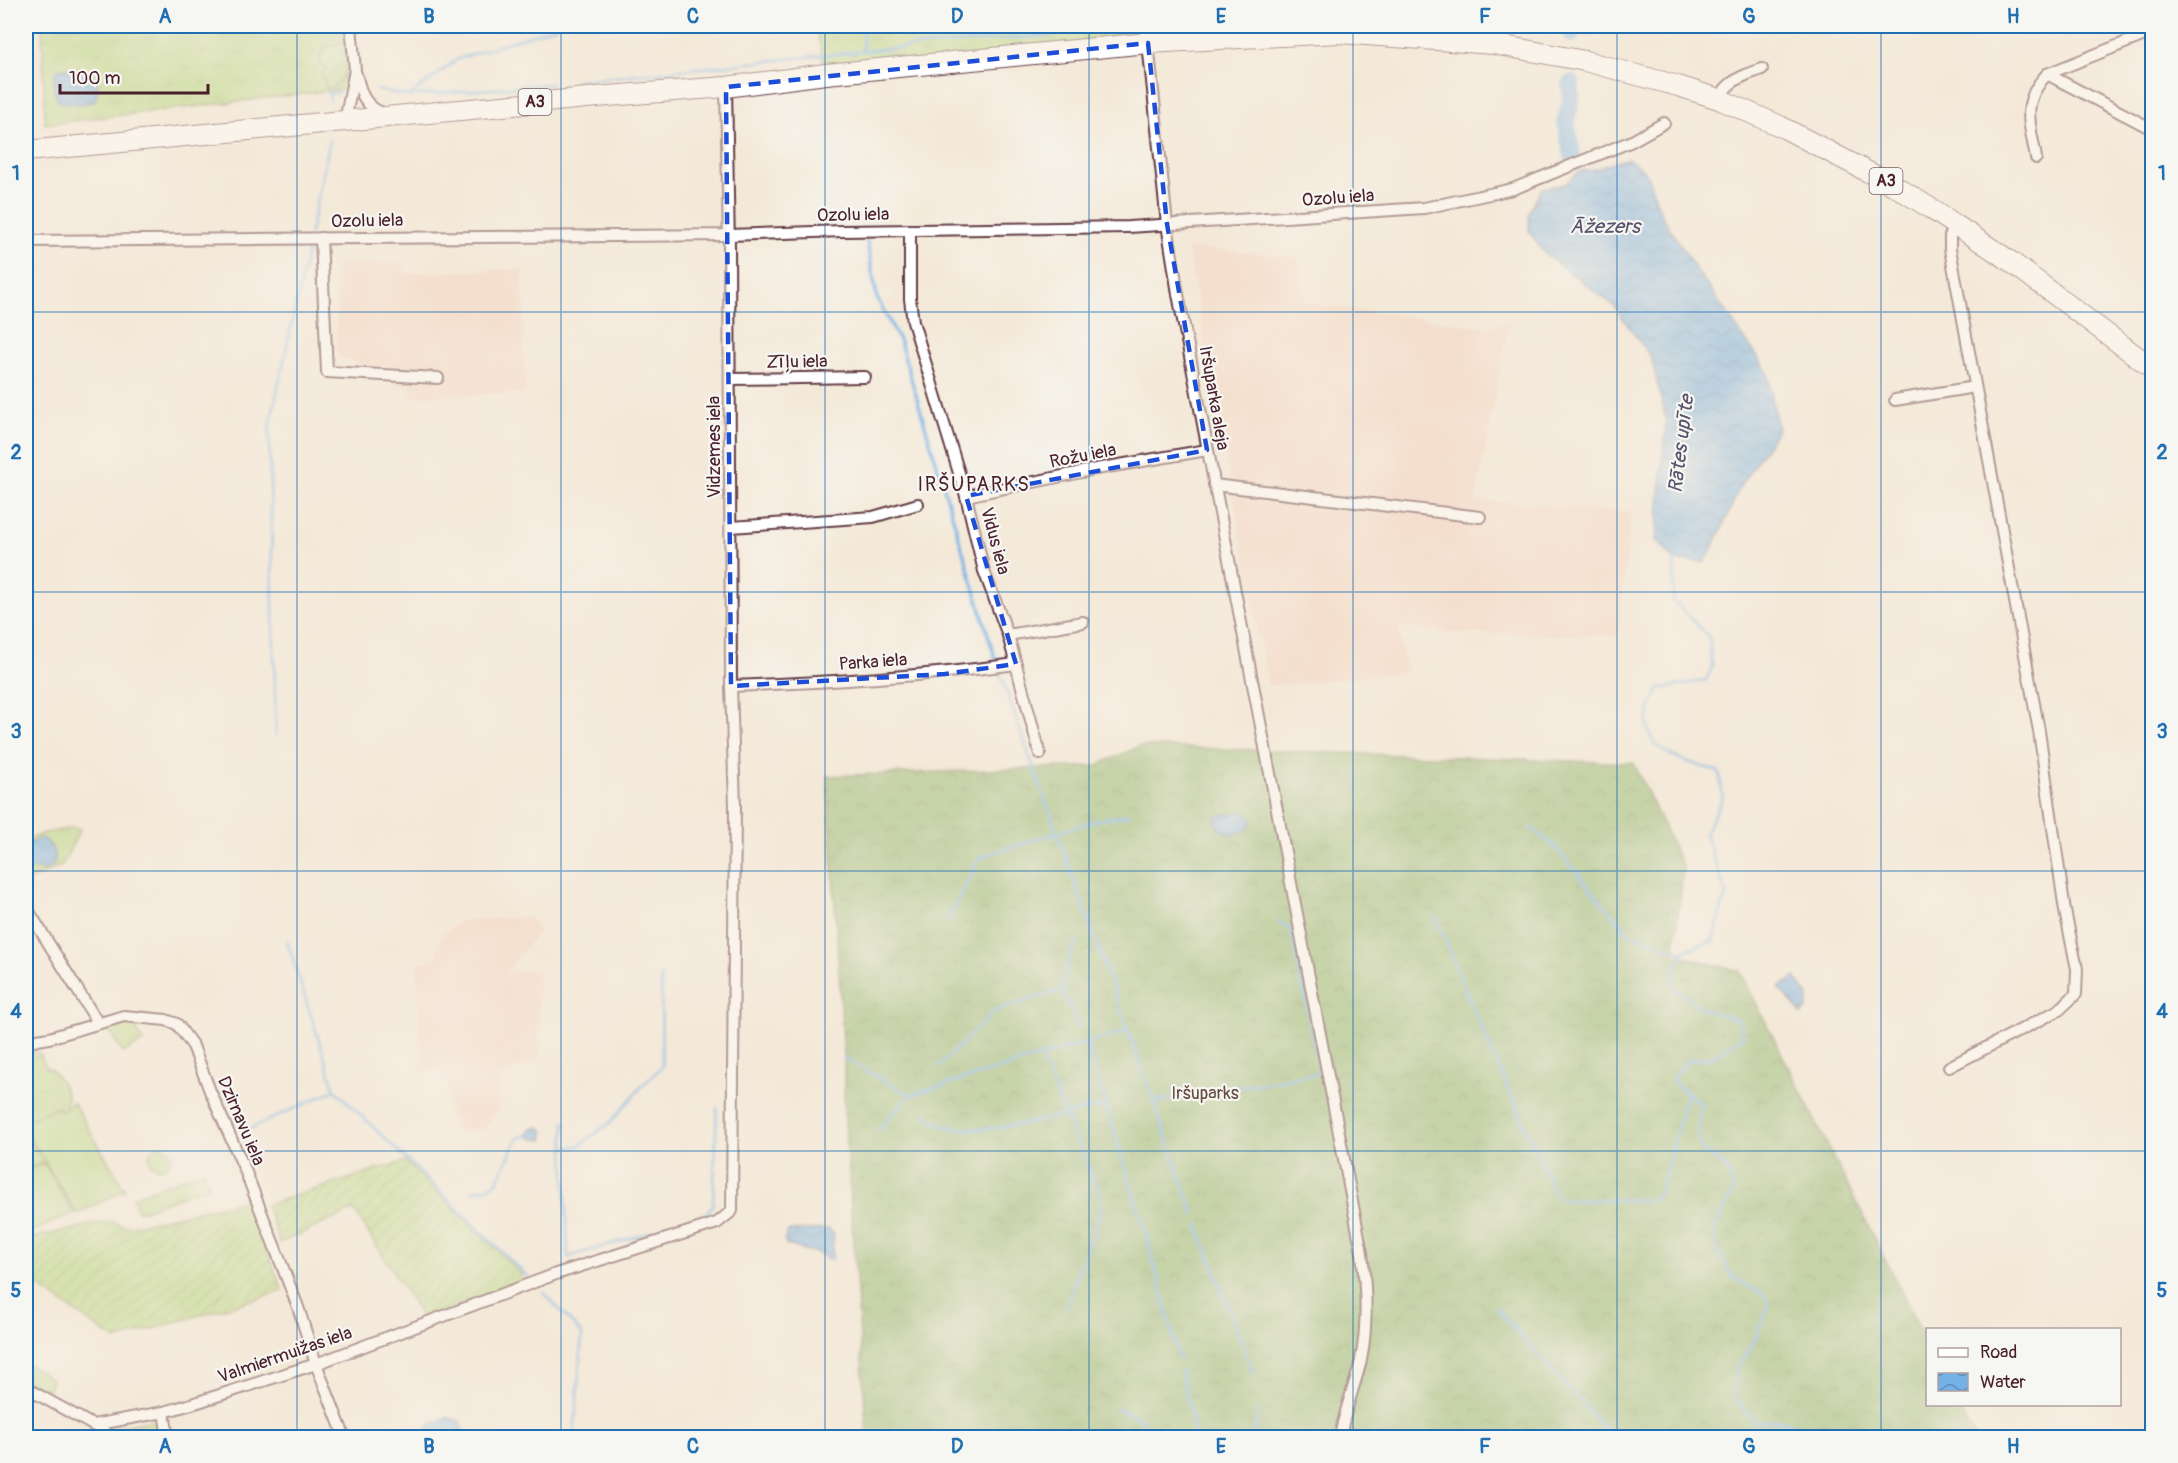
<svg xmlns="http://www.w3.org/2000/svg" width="2178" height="1463" font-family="Pangolin,sans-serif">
<defs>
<pattern id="grass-tufts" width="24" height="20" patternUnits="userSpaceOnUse" patternTransform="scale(1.5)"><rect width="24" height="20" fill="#b5d880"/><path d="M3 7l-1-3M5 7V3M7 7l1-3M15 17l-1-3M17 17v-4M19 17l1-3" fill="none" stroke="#9db96f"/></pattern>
<pattern id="forest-crowns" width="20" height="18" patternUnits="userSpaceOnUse" patternTransform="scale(1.5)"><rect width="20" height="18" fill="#90b86e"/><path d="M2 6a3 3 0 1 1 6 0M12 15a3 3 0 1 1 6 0" fill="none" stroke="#78955b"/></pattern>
<pattern id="garden-furrows" width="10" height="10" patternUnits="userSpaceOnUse" patternTransform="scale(1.5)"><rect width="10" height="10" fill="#b5d880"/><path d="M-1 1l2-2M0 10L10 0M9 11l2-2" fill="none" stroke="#9db96f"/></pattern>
<pattern id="water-waves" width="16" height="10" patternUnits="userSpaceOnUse" patternTransform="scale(1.5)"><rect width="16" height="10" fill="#73b1e6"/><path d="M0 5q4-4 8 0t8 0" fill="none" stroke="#608fbb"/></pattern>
</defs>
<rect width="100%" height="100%" fill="#f6f6f2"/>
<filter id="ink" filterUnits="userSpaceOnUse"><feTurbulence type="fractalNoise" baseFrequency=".0167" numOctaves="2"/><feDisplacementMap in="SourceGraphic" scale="12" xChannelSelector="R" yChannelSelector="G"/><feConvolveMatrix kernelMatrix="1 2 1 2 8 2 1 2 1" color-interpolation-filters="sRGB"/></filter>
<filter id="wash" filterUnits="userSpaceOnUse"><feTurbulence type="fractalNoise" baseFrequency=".008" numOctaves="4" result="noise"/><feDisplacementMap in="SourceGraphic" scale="24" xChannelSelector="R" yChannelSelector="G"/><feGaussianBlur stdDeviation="1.35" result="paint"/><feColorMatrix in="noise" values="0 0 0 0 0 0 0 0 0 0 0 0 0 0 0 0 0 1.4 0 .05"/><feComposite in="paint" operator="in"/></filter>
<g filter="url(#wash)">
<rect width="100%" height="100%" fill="#f4e9d8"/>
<g fill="#f4d3c0">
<path d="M 1187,247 L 1298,257 L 1305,302 L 1487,327 L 1509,321 L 1476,500 L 1632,512 L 1618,636 L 1448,633 L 1399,626 L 1407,673 L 1268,686 Z"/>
<path d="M 398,262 L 407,273 L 523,269 L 525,393 L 412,397 L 411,386 L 394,386 L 394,371 L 364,369 L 352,360 L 343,360 L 337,354 L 335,267 L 340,263 Z"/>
<path d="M 530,917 L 540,930 L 507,971 L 538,971 L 539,1061 L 506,1072 L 498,1080 L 498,1110 L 484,1130 L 461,1132 L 449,1115 L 446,1071 L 421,1071 L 417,963 L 435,960 L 441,936 L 462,920 Z"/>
</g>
<g fill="url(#grass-tufts)" stroke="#807c56" stroke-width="1.5">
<path d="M 42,26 L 342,26 L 345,42 L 345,89 L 45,124 Z"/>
<path d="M 816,26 L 1146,26 L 1148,43 L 826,74 Z"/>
<path d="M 1560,26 L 1609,26 L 1610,29 L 1583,35 Z"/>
<path d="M 72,828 L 80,829 L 62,866 L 26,881 L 26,872 L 55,859 L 51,845 L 40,838 L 26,846 L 26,841 L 40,834 Z"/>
<path d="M 125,1021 L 133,1021 L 143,1042 L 123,1053 L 110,1033 L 111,1029 Z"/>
<path d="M 26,1048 L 34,1048 L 37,1051 L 27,1058 L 28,1060 L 40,1053 L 46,1068 L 49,1068 C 60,1078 75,1098 62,1112 L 58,1107 L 26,1121 Z"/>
<path d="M 27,1137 L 45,1162 L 26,1170 L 26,1138 Z"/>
<path d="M 26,1363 L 52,1379 L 50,1389 L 48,1391 L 26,1380 Z"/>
<path d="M 150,1421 L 157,1422 C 161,1427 163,1431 160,1437 L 130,1437 L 114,1430 L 115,1427 Z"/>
</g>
<path fill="url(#forest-crowns)" stroke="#6d6c4c" stroke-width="1.5" d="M 1140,746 L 1634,763 L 1683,868 L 1674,954 L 1740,971 L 1927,1343 L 1928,1404 L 1958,1405 L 1975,1437 L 867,1437 L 844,1108 L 844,1058 L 827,776 L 1095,766 Z"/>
<g fill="url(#garden-furrows)" stroke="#807c56" stroke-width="1.5">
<path d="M 345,42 C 345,61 350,84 327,89 L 322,74 L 327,68 L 321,66 L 319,56 L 327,46 Z"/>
<path d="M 405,1161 L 521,1273 L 521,1282 L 423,1319 L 354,1210 L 280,1243 L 266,1205 Z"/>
<path d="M 247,1200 L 283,1291 L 115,1340 L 27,1278 L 26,1239 L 109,1221 L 128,1227 Z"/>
</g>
<g fill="#b5d880" stroke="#807c56" stroke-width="1.5">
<path d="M 73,1102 L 125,1190 L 77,1214 L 37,1149 L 28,1137 L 26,1138 L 26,1121 L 58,1107 L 62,1112 Z"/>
<circle cx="160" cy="1157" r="11"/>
<path d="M 44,1163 L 74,1213 L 26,1234 L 26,1170 Z"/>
<path d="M 204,1170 L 209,1186 L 138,1212 L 133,1197 Z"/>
</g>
<g fill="url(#water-waves)" stroke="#5e6888" stroke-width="1.5">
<path d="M 64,68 L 94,75 C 99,83 99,92 94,102 L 80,104 L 59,102 C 53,93 53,81 56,70 Z"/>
<path d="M 1628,158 L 1646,172 L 1662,216 L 1693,265 L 1767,371 L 1778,429 L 1741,485 L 1720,533 L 1705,562 L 1675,561 L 1656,540 L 1666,420 L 1651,357 L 1613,305 L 1544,253 L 1529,231 L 1529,212 L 1542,188 L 1565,184 L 1579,171 L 1592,170 Z"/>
<path d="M 1244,812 L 1249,814 L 1252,820 C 1246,837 1225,838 1216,824 L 1216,818 L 1221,815 Z"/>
<path d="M 40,838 C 51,841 57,854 54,865 L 44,871 L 35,869 L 26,872 L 26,846 Z"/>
<path d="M 1795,977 L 1808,996 L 1808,1008 L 1802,1014 L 1779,988 Z"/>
<path d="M 538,1127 L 543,1129 L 544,1140 L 534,1139 L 527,1135 L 531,1129 Z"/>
<path d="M 829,1229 L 834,1234 L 832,1260 L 827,1260 L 823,1255 L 787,1245 L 784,1241 L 788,1231 Z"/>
<path d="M 447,1417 L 460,1421 L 465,1437 L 427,1437 L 429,1424 Z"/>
</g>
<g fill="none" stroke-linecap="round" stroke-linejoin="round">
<g stroke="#73b1e6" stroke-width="3">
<path d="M 863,26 L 863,51"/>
<path d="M 575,81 L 863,51 L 1132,28"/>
<path d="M 377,90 L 408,96 L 551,84"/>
<path d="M 410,95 L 458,59 L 558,26"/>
<path d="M 330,100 L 329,93 L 338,93"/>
<path d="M 310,234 L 330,140"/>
<path d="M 867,241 L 877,298 L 900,342 L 996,661"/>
<path d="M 1675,559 L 1673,600 L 1709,637 L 1712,667 L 1706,680 L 1659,689 C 1655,697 1649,707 1648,716 C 1642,755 1691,762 1719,772 L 1723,797 L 1705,834 L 1726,893 L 1713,941 L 1685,950 L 1673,971 L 1674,987 L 1703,1009 L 1739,1020 L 1743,1037 L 1711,1058 L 1688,1060 L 1673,1078 L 1675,1084 L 1701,1104 L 1698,1138 L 1702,1150 L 1727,1168 L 1734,1188 L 1716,1226 L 1715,1245 L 1732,1277 L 1765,1296 L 1769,1306 L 1751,1348 L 1737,1367 L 1735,1398 L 1754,1422 C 1775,1421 1791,1417 1804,1435 L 1804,1438"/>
<path d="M 1000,674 L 1194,1214"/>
<path d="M 276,736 L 269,430 L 308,248"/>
<path d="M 1530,827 L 1555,847 L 1628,933 L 1684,953"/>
<path d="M 1436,917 L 1472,1007 L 1556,1196 L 1564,1200 L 1651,1200 L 1660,1193 L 1687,1092"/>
<path d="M 947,922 L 980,857 L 1097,820 L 1130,815"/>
<path d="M 287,941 L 335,1090 L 528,1277"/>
<path d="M 1077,942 L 1070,955 L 1062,990 L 1079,1027"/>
<path d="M 1087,1042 L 1151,1251 L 1179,1359"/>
<path d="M 1040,1056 L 1101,1196 L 1101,1211 L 1066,1307"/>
<path d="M 844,1058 L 910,1095 L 1127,1031"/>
<path d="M 939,1066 L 996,1010 L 1062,990"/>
<path d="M 1154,1102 L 1320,1073 L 1291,930 L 1278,921"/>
<path d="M 924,1113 C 931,1120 938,1125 948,1127 C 995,1136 1060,1115 1107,1105"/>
<path d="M 565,1121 L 564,1148 L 568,1257 L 705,1216 L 713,1205 L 717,1108"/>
<path d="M 878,1130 L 909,1096"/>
<path d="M 245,1131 L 335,1090"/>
<path d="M 564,1148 L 579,1146 L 612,1121 L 642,1086 L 662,1067 L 661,976"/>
<path d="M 472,1191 L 488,1188 L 497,1182 L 517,1139 L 527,1135"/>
<path d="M 1197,1224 L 1254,1375"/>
<path d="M 544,1293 L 582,1334 L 574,1438"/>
<path d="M 1496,1308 L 1613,1438"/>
<path d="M 1181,1370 L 1196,1438"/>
<path d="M 1117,1409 C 1139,1416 1142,1416 1151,1438"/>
<path d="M 1255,1438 L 1257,1411"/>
</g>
<g stroke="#73b1e6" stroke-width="18">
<path d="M 1571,34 L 1571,26"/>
<path d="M 1571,83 L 1571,101 L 1566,121 L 1572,155"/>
</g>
</g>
</g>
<g filter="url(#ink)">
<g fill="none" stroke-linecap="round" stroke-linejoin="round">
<defs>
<g id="street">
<path d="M 1148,43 L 1167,224 L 1178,294 L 1362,1253 C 1366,1289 1368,1324 1361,1360 C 1355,1386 1344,1411 1340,1438"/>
<path d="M 356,74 C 361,93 364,107 385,114"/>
<path d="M 2047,74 L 2152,129"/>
<path d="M 1719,99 C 1727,81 1744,75 1762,69"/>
<path d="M 345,121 L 355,70 L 351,26"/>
<path d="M 2036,158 C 2030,123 2020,103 2047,74 L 2152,32"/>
<path d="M 910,231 L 910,299 L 913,322 L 966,496 L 984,571 L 1008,635 L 1040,754"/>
<path d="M 321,238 L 327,372 L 438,378"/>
<path d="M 26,241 L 729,235 L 843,231 L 1129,227 L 1424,208 L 1513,189 L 1632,141 L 1664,123"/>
<path d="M 730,379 L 865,377"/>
<path d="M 1895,400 L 1975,387"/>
<path d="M 1214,485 L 1480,517"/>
<path d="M 966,496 L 1096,469 L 1207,450"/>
<path d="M 731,527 L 873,517 L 918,504"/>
<path d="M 1008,635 L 1083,622"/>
<path d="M 731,686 C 827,682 921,677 1016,664"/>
<path d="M 26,907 L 98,1023"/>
<path d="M 26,1042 L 49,1038 L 124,1016 L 166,1020 L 177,1024 L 193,1046 L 210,1091 L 245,1170 L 298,1307 L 316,1364 L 345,1438"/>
<path d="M 1949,1067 L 2059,1010 L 2076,994 L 2077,969 L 2065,911 L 2039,731 L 1950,249 L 1950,236 L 1956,225"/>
<path d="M 26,1388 L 116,1438"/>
<path d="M 164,1412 L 168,1438"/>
<path d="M 93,1425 L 164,1412 L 195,1403 L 316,1364 L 556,1274 L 717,1223 L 732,1211 L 735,806 L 731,686 L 729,247 L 726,87"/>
</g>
<path id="secondary" d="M 1147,26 L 1148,43"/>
<path id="highway" d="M 26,151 L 608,96 L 726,87 L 826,74 L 1148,43 L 1338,33 L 1493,44 L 1585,61 L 1678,86 L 1719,99 L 1780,126 L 1895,186 L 1930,208 L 2010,261 L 2152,368"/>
</defs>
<use href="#street" stroke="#643d45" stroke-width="14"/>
<use href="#secondary" stroke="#643d45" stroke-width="18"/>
<use href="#highway" stroke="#643d45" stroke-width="22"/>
<use href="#street" stroke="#fff" stroke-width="10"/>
<use href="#secondary" stroke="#fff" stroke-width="15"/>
<use href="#highway" stroke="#fff" stroke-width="20"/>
</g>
</g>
<path d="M0 0H2178V1463H0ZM 1148,43 L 1167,224 L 1207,450 L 966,496 L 1016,664 L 945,674 L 731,686 L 726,87 Z" fill="#f4e9d8" fill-opacity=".55" fill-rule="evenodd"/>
<path fill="none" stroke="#1d4ed8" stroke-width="4.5" stroke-dasharray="12 8" stroke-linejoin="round" d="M 1148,43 L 1167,224 L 1207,450 L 966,496 L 1016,664 L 945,674 L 731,686 L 726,87 Z"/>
<path fill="none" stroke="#1f6fb2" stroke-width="1.5" stroke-opacity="0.55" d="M 297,26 L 297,1438M 561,26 L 561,1438M 825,26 L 825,1438M 1089,26 L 1089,1438M 1353,26 L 1353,1438M 1617,26 L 1617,1438M 1881,26 L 1881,1438M 26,312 L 2152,312M 26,592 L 2152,592M 26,871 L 2152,871M 26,1151 L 2152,1151"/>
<g text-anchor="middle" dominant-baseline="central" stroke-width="4.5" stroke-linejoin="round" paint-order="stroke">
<g fill="#f6f6f2" stroke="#7e6067" stroke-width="1.5">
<rect x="518.5" y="89" width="33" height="26" rx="4.5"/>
<rect x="1869.5" y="168" width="33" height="26" rx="4.5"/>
</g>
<g font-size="16" font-weight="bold" fill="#4a1f2b">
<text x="535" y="102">A3</text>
<text x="1886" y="181">A3</text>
</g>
<g font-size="18" fill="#4a1f2b" stroke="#f6f6f2">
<text transform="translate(1338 198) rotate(-4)">Ozolu iela</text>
<text transform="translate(853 215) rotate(-1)">Ozolu iela</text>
<text transform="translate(367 221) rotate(-1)">Ozolu iela</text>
<text transform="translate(797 362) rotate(-1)">Zīļu iela</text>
<text transform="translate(1214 398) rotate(80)">Iršuparka aleja</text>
<text transform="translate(714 447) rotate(-90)">Vidzemes iela</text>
<text transform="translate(1083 456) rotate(-11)">Rožu iela</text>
<text transform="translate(995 541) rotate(75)">Vidus iela</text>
<text transform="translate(873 662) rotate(-4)">Parka iela</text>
<text transform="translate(241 1121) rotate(67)">Dzirnavu iela</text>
<text transform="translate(285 1355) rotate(-19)">Valmiermuižas iela</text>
</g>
<g font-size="18" fill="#654d40" stroke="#f6f6f2">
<text x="1205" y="1093">Iršuparks</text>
</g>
<g font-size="20" font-style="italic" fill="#58526c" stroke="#f6f6f2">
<text x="1605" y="226">Āžezers</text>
<text transform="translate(1681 444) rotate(-83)">Rātes upīte</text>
</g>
<g font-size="20" letter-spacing="1.5" fill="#4a1f2b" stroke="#f6f6f2">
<text x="974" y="484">IRŠUPARKS</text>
</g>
</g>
<rect width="2178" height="1463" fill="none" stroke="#f6f6f2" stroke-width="66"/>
<rect x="1926" y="1328" width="195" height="78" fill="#f6f6f2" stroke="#b1a0a2" stroke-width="1.5"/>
<rect x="1938" y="1348" width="30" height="9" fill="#ffffff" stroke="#b1a0a2" stroke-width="1.5"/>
<text x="1980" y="1358" font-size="18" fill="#4a1f2b">Road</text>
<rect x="1938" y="1373" width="30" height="18" fill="url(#water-waves)" stroke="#b1a0a2" stroke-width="1.5"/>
<text x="1980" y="1388" font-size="18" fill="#4a1f2b">Water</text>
<path d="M60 84v9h148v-9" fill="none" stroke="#4a1f2b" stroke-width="3"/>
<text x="69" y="84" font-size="18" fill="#4a1f2b" stroke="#f6f6f2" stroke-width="4.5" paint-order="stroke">100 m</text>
<rect x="33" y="33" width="2112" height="1397" fill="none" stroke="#1f6fb2" stroke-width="2"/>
<g font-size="20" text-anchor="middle" font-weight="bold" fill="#1f6fb2">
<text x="165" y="23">A</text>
<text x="429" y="23">B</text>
<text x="693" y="23">C</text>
<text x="957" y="23">D</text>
<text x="1221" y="23">E</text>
<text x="1485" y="23">F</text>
<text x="1749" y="23">G</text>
<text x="2013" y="23">H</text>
<text x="16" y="180">1</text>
<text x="2162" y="180">1</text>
<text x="16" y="459">2</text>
<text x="2162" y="459">2</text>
<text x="16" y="738">3</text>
<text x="2162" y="738">3</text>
<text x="16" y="1018">4</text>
<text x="2162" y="1018">4</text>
<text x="16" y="1297">5</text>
<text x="2162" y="1297">5</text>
<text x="165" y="1453">A</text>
<text x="429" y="1453">B</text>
<text x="693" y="1453">C</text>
<text x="957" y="1453">D</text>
<text x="1221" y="1453">E</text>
<text x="1485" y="1453">F</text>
<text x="1749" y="1453">G</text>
<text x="2013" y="1453">H</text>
</g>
</svg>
